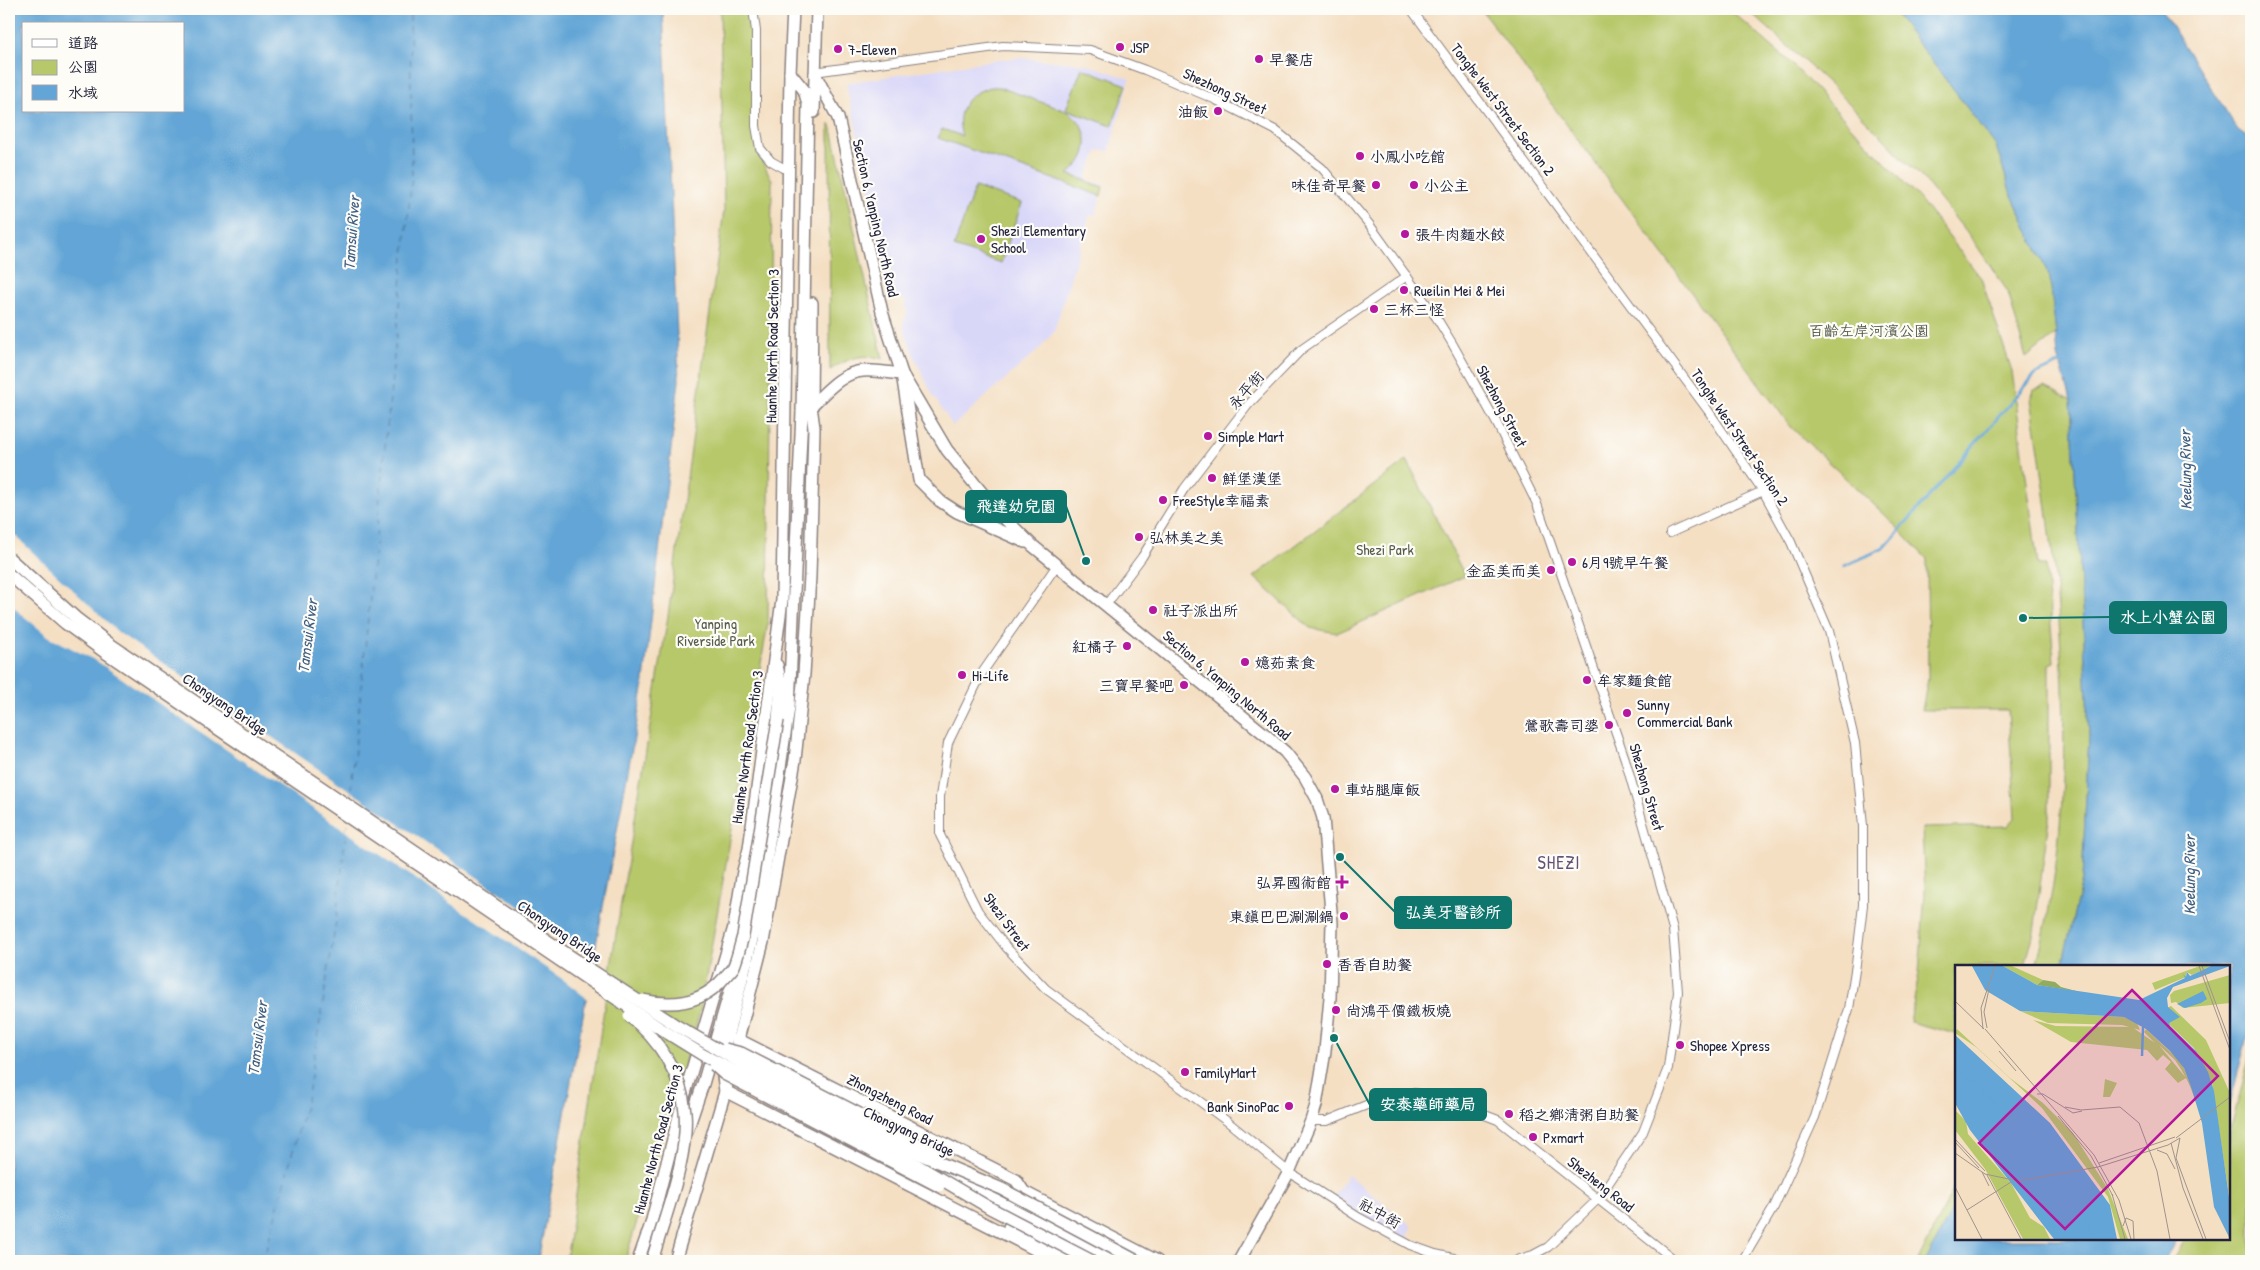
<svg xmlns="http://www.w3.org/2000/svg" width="2260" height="1270" font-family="'Patrick Hand','LXGW WenKai TC',sans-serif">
<rect width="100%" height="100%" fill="#fdfcf7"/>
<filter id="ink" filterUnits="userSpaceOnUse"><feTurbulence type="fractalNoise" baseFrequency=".02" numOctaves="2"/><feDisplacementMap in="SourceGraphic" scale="10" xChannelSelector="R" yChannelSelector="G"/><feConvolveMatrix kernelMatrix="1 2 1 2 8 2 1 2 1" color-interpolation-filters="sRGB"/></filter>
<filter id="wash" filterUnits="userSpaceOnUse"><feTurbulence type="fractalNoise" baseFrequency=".0096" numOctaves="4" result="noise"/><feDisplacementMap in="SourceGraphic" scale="20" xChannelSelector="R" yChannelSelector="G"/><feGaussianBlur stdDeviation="1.12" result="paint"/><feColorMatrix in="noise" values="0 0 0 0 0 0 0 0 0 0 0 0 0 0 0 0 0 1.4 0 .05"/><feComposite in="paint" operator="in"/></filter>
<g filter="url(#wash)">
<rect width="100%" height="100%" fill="#f4dfc3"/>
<g fill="#d9d7f8">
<path d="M 1019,58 L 1086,64 L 1130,79 L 1109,152 L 1103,150 L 1098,151 L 1086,177 L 1088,180 L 1104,185 L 1095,216 L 1090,214 L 1054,332 L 1039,349 L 953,426 L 933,396 L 913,354 L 903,326 L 908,309 L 904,307 L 906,300 L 894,296 L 887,263 L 882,256 L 879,243 L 880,234 L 846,83 L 995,60 Z"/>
<path d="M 1348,1175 L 1412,1226 L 1406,1241 L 1333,1197 Z"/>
</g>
<g fill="#b7c86b" stroke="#6c7553">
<path d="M 720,9 L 754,9 L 757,152 L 772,180 L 768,623 L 700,1012 L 625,1261 L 566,1261 L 607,989 L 668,616 L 724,210 Z"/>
<path d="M 1481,9 L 1729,9 L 1792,64 L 1918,197 L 1981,278 L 2012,371 L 2038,565 L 2046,565 L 2054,662 L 2049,664 L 2049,818 L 2034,932 L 2025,966 L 1956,966 L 1956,1034 L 1910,1022 L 1919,973 L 1925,893 L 1922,828 L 2008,826 L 2015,818 L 2008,710 L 1922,710 L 1928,679 L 1927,559 L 1886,516 L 1791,427 Z"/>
<path d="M 1747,9 L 1892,9 L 1996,146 L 2010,191 L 2050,278 L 2056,334 L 2026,358 L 2008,292 L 1975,243 L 1926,182 L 1837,91 Z"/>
<path d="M 1082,68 L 1127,85 L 1112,126 L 1066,109 Z"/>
<path d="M 992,87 L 999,87 L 1066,111 C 1093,125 1092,158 1068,174 L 1103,187 L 1101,196 L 938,138 L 942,129 L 962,136 C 954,111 967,92 992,87 Z"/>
<path d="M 829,125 L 831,125 L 883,359 C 861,353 850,358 830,370 Z"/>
<path d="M 975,187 L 1022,203 L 1001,263 L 954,247 Z"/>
<path d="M 2045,387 L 2071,400 L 2089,735 L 2082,880 L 2062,966 L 2036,966 C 2085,782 2060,585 2031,399 L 2034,390 Z"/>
<path d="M 1407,460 L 1465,576 L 1337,633 L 1310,628 L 1254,577 Z"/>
<path d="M 2251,1052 L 2251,1261 L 2173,1261 L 2184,1239 L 2229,1239 L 2229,1135 Z"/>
<path d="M 1956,1183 L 1956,1203 L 1926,1261 L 1918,1261 Z"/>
</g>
<g fill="#62a5d6" stroke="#426488" fill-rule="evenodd">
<path d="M 16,9 L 663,9 L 679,381 L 643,689 L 538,1261 L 9,1261 L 9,113 ZM 24,24 L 184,24 L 184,111 L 24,111 Z"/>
<path d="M 1892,9 L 2161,9 L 2238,130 L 2251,139 L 2251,1021 L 2229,1108 L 2229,966 L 2062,966 L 2082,880 L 2089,735 L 2071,400 L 2058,356 L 2050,278 L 2010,191 L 1996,146 Z"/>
<path d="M 1956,1203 L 1956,1239 L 2176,1239 L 2165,1261 L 1926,1261 Z"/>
</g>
<path fill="#f4dfc3" d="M 9,530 L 119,633 L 575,944 L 597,956 L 589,1000 L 565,981 L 98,662 L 48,636 L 21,614 L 9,603 Z"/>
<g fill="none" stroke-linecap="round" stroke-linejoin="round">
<path stroke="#62a5d6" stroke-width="3" d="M 1844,566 L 1884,548 L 2035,375 L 2064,362"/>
<g stroke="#3f5d81" stroke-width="1" stroke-dasharray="6 5" stroke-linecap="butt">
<path d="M 350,799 L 412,176 L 410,9"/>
<path d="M 263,1261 L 308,1095 L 336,922 L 347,823"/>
</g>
</g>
</g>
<g filter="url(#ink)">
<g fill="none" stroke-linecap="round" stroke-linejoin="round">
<defs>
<g id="street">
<path d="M 753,9 L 756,31 L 756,126 L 760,148 L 771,161 L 789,171"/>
<path d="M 1411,9 L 1707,409 L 1763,491 L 1791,542 L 1829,631 L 1855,743 L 1863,826 L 1863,905 L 1856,964 L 1849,1009 L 1815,1117 L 1774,1207 L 1742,1261"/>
<path d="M 814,72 L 1003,46 L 1090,50 L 1145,70 L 1214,99 L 1275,130 L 1322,168 L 1369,224 L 1436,317 L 1452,343 L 1496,422 L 1537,504 L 1625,759 L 1673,929 L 1678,992 L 1668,1068 L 1643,1132 L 1598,1199 L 1548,1247 L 1533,1255 L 1513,1261"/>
<path d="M 1670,533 L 1763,491"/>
<path d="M 1057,565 L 982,673 L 948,743 L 940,797 L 940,835 L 978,911 L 1006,947 L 1046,989 L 1228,1122 L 1289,1172 L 1358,1217 L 1410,1245 L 1435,1254 L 1467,1261"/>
<path d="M 1106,605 L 1142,557 L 1184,489 L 1248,405 L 1302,349 L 1407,276"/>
<path d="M 1311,1121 L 1327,1121 L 1374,1102 L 1398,1095 L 1414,1093 L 1443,1099 L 1498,1120 L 1676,1261"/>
</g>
<g id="secondary">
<path d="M 790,73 L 804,90 L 808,104 L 802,412 L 789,707 L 758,916 L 721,1061 L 725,1091 L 1042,1253 L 1051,1251"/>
<path d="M 815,74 L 838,118 L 882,312 L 902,374 L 919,480 L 940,501 L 957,512 L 1025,542"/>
<path d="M 814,112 L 817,9"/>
<path d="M 902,374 L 947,450 L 996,510 L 1033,546 L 1267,736 L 1285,752 L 1305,777 L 1317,799 L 1323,818 L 1332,923 L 1330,998 L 1325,1051 L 1316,1105 L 1311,1121 L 1289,1172 L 1239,1261"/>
<path d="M 811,406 C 825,393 842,372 863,371 C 875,370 889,373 902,374"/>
<path d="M 777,665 L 781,685 L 778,720"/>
<path d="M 737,1039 L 1016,1180 L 1024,1192 L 1157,1261"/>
<path d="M 733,1059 L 763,942 L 795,760 L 804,674 L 810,576 L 814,428 L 811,406 L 812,303"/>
<path d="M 686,1134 L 703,1084 L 739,960"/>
<path d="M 918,1160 L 1114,1261"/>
<path d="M 1009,1227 C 1030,1238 1049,1250 1069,1261"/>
<path d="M 638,1261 L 651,1224 L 684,1097 L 734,927 L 743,871 L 749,849 L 782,600 L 790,73 L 793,9"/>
<path d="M 675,1261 L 727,1085"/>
</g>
</defs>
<use href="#street" stroke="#8b807f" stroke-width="10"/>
<use href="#secondary" stroke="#8b807f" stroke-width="14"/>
<use href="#street" stroke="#fff" stroke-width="8"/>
<use href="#secondary" stroke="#fff" stroke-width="11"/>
<defs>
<g id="secondary-bridge">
<path d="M 9,558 L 76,618 L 110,644 L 570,956 L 677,1026 L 743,1064 L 834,1112 L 919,1154 L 1002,1189 L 1137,1261"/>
<path d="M 11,576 L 65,623 L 106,653 L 661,1029 L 703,1055 L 917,1165 L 990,1208 L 1092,1261"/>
<path d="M 643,1000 C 674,1007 703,1003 724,978 C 727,974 732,970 734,966 C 738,956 740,946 743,936 L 778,720"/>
<path d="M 629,1016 C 658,1038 682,1075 685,1112 C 689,1157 664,1218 652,1261"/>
<path d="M 725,1049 L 741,1053 L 937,1154"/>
<path d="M 714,1065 L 724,1074 L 939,1186"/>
</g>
</defs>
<use href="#secondary-bridge" stroke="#8b807f" stroke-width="14" stroke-linecap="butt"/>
<use href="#secondary-bridge" stroke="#fff" stroke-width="11"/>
</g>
</g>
<g fill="#b5179e" stroke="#fdfcf7" stroke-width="2">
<circle cx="1120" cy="47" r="5"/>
<circle cx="838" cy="49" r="5"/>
<circle cx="1259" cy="59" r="5"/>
<circle cx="1218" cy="111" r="5"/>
<circle cx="1360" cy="156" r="5"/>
<circle cx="1376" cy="185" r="5"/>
<circle cx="1414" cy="185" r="5"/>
<circle cx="1405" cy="234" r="5"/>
<circle cx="981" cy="239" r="5"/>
<circle cx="1404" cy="290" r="5"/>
<circle cx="1374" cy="309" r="5"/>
<circle cx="1208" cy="436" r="5"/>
<circle cx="1212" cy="478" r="5"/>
<circle cx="1163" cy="500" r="5"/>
<circle cx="1139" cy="537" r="5"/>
<circle cx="1572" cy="562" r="5"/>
<circle cx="1551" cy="570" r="5"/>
<circle cx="1153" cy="610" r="5"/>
<circle cx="1127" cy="646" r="5"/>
<circle cx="1245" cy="662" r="5"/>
<circle cx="962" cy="675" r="5"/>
<circle cx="1587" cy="680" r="5"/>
<circle cx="1184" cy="685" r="5"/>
<circle cx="1627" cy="713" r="5"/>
<circle cx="1609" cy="725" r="5"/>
<circle cx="1335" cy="789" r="5"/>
<path d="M1339.5 874.5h5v5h5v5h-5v5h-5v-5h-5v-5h5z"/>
<circle cx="1344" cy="916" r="5"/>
<circle cx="1327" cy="964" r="5"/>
<circle cx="1336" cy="1010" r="5"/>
<circle cx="1680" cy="1045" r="5"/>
<circle cx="1185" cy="1072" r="5"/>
<circle cx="1289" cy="1106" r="5"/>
<circle cx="1509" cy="1114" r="5"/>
<circle cx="1533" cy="1137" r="5"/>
</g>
<g text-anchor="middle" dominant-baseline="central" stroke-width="4.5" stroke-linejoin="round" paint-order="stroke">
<g font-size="15" fill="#22223b" stroke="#fdfcf7" text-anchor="start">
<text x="1130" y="47">JSP</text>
<text x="848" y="49">7-Eleven</text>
<text x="1269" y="59">早餐店</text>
<text x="1208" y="111" text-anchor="end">油飯</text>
<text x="1370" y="156">小鳳小吃館</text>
<text x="1366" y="185" text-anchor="end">味佳奇早餐</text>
<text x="1424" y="185">小公主</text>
<text x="991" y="230">Shezi Elementary<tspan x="991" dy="17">School</tspan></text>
<text x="1415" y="234">張牛肉麵水餃</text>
<text x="1414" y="290">Rueilin Mei &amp; Mei</text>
<text x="1384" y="309">三杯三怪</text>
<text x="1218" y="436">Simple Mart</text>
<text x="1222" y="478">鮮堡漢堡</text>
<text x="1173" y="500">FreeStyle幸福素</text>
<text x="1149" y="537">弘林美之美</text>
<text x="1582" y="562">6月9號早午餐</text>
<text x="1541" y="570" text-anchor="end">金盃美而美</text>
<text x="1163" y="610">社子派出所</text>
<text x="1117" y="646" text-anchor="end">紅橘子</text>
<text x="1255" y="662">嬑茹素食</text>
<text x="972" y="675">Hi-Life</text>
<text x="1597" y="680">牟家麵食館</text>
<text x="1174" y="685" text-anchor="end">三寶早餐吧</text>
<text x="1637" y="704">Sunny<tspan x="1637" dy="17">Commercial Bank</tspan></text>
<text x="1599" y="725" text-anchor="end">鶯歌壽司婆</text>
<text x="1345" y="789">車站腿庫飯</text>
<text x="1331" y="882" text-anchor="end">弘昇國術館</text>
<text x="1334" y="916" text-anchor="end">東鎮巴巴涮涮鍋</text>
<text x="1337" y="964">香香自助餐</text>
<text x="1346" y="1010">尚鴻平價鐵板燒</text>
<text x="1690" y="1045">Shopee Xpress</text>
<text x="1195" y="1072">FamilyMart</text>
<text x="1279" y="1106" text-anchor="end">Bank SinoPac</text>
<text x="1519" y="1114">稻之鄉清粥自助餐</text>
<text x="1543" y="1137">Pxmart</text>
</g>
<g font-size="15" fill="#22223b" stroke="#fdfcf7">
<text transform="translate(1225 91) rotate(25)">Shezhong Street</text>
<text transform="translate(1503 109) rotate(53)">Tonghe West Street Section 2</text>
<text transform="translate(876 218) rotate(77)">Section 6, Yanping North Road</text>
<text transform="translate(772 346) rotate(-89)">Huanhe North Road Section 3</text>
<text transform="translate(1246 390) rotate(-49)">永平街</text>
<text transform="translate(1502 406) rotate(62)">Shezhong Street</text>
<text transform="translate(1740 437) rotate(56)">Tonghe West Street Section 2</text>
<text transform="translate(1227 685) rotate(40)">Section 6, Yanping North Road</text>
<text transform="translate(225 704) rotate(34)">Chongyang Bridge</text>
<text transform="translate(747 747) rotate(-82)">Huanhe North Road Section 3</text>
<text transform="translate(1647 787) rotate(74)">Shezhong Street</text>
<text transform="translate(1007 922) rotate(54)">Shezi Street</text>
<text transform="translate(560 931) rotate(34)">Chongyang Bridge</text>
<text transform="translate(890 1099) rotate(27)">Zhongzheng Road</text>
<text transform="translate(909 1131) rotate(25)">Chongyang Bridge</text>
<text transform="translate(658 1139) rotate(-75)">Huanhe North Road Section 3</text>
<text transform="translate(1601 1184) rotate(38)">Shezheng Road</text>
<text transform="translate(1380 1213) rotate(29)">社中街</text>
</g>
<g font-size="15" fill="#565c4c" stroke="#fdfcf7">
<text x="1869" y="330">百齡左岸河濱公園</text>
<text x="1385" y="549">Shezi Park</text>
<text x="716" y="623">Yanping<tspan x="716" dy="17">Riverside Park</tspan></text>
</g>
<g font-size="16" font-style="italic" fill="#3f5d81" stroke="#fdfcf7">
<text transform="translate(351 233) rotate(-86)">Tamsui River</text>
<text transform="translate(2185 470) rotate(-91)">Keelung River</text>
<text transform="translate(307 636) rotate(-83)">Tamsui River</text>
<text transform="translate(2189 875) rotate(-90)">Keelung River</text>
<text transform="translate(257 1038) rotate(-83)">Tamsui River</text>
</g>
<g font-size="18" letter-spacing="1" fill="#635378" stroke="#fdfcf7">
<text x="1559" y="862">SHEZI</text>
</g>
</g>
<g transform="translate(1955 965)">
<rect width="275" height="275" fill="#f4dfc3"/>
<path d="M 48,1 L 57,1 L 88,15 L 82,20 ZM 245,1 L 256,1 L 237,10 L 232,7 L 231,12 L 200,25 L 197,18 ZM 275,10 L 275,38 L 228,43 L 221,37 L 216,38 L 215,30 L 219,26 ZM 216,41 L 251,75 L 275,128 L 275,237 L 257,118 L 239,83 L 201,47 ZM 65,46 L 169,52 L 182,58 L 185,65 L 167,60 L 93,58 ZM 78,55 L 101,61 L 177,62 L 200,78 L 189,67 L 191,64 L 225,96 L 229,103 L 242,138 L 233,117 L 226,104 L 220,95 L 204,80 L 231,113 L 223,118 L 210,104 L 216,97 L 208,90 L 202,96 L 192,85 L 116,77 ZM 2,64 L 55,113 L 88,138 L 118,168 L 153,224 L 173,274 L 165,274 L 153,232 L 87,143 L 21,82 L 0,68 ZM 150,114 L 162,118 L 155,132 L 148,132 ZM 0,145 L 11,156 L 13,169 L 56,218 L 75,253 L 89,262 L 95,274 L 68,274 L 30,204 L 0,165 Z" fill="#b7c86b"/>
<path d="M 88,15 L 100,17 L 106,22 L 125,27 L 82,20 Z" fill="#91ac5f"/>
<path d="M 17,1 L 48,1 L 82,20 L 184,35 L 230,13 L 228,9 L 231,12 L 232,7 L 235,11 L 256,1 L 275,1 L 218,22 L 212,33 L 213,42 L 225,52 L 214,58 L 215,61 L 241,86 L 253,107 L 259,126 L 275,239 L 275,274 L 259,242 L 247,158 L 236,122 L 229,103 L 215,86 L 191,64 L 169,52 L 65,46 L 30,25 ZM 248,26 L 252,34 L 246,38 L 230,43 L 222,39 ZM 0,70 L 95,158 L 155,240 L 162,274 L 99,274 L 15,165 L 0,138 Z" fill="#62a5d6"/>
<path fill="none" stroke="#62a5d6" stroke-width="2.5" d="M 187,91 L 188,62M 0,100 L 63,162 L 109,218 L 128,247 L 139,274"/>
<path fill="none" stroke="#a0938d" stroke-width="1" d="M 244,1 L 275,85M 247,1 L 275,77M 0,36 L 29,64M 32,63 L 29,47 L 34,24M 28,64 L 26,43 L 40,1M 30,64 L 139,190 L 164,235 L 176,274M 44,86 L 61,106M 82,129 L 88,129 L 118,148 L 127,146M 110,142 L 126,145 L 165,142 L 184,158 L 202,206 L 215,274M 103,151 L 136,191 L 158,231M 221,173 L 275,132M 225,173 L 221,193 L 251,274M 0,174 L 30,206M 0,177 L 24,203M 216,178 L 228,223 L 248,274M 202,185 L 212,189 L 220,204M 0,188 L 30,209 L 63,216 L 143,202 L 213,180 L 225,173M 144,198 L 220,172M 27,207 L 34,221M 32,210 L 66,274M 0,222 L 27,274M 157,229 L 170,274M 12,245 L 56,217M 168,261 L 171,253 L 178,256 L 179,274"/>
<path fill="#b5179e" fill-opacity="0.15" stroke="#b5179e" stroke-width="2.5" d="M 177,25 L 263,111 L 110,264 L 24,178 Z"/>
<rect width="275" height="275" fill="none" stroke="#22223b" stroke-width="2.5"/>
</g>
<path fill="none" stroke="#0f766e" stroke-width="2" d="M1086 561L1066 506M2023 618L2110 617M1340 857L1395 912M1334 1038L1370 1105"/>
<g fill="#0f766e" stroke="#fdfcf7" stroke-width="2">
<circle cx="1086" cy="561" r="5"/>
<circle cx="2023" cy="618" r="5"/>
<circle cx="1340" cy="857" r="5"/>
<circle cx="1334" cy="1038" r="5"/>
</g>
<g fill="#0f766e" stroke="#0f766e" stroke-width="2">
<rect x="966" y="491" width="100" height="31" rx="5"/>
<rect x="2110" y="602" width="116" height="31" rx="5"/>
<rect x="1395" y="897" width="116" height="31" rx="5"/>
<rect x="1370" y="1089" width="116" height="31" rx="5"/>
</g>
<g font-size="16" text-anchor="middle" font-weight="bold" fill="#fff">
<text x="1016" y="512">飛達幼兒園</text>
<text x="2168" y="623">水上小蟹公園</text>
<text x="1453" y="918">弘美牙醫診所</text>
<text x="1428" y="1110">安泰藥師藥局</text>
</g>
<rect width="2260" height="1270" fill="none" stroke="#fdfcf7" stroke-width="30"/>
<rect x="22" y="22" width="162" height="90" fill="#fdfcf7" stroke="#a5a5ac"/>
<rect x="32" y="39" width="25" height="8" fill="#ffffff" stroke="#a5a5ac"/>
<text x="68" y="48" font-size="15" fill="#22223b">道路</text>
<rect x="32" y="60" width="25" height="15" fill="#b7c86b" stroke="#a5a5ac"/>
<text x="68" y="72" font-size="15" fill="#22223b">公園</text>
<rect x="32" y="85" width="25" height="15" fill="#62a5d6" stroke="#a5a5ac"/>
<text x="68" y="98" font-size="15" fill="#22223b">水域</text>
</svg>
